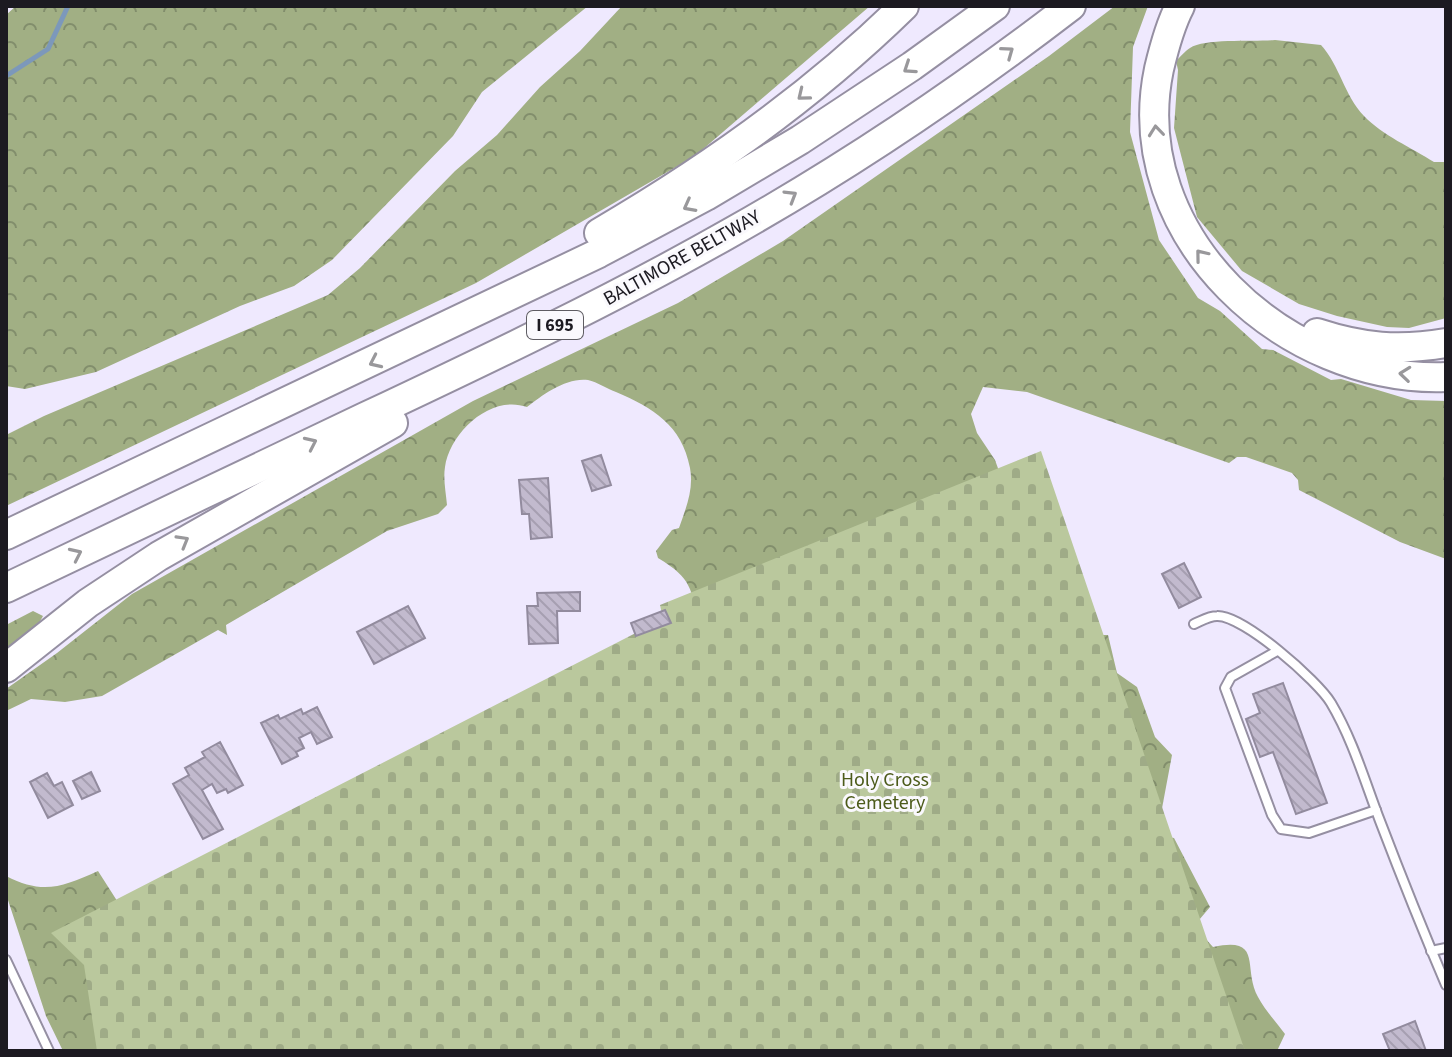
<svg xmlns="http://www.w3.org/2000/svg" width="1452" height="1057" font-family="'Source Sans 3',sans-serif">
<defs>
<pattern id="forest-crowns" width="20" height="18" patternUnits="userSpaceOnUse" patternTransform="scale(2)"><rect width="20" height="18" fill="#a1af84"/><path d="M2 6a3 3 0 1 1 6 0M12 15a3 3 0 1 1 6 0" fill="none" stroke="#828e6c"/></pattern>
<pattern id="cemetery-stones" width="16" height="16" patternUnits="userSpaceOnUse" patternTransform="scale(2)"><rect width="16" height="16" fill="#bac89d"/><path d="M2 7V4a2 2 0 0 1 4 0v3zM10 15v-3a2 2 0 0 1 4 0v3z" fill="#9fab87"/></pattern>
<pattern id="building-back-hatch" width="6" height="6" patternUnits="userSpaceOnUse" patternTransform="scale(2)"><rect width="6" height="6" fill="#c2bace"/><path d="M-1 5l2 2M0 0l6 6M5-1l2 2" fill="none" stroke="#a69fb1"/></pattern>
</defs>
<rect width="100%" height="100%" fill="#efe9fe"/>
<g fill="url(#forest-crowns)">
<path d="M 16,6 L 588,6 L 482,92 L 453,136 L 332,260 L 294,286 L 240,306 L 96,372 L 25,389 L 6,386 L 6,15 Z"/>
<path d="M 622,6 L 870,6 L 695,156 L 476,283 L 6,506 L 6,435 L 44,416 L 328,295 L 360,268 L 455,171 L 497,135 L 540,87 L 580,51 Z"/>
<path d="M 1115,6 L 1148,6 L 1133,47 L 1130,132 L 1159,240 L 1198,298 L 1220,311 L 1262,349 L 1273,350 L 1331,380 L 1341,379 L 1411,400 L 1446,401 L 1446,559 L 1400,542 L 1299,490 L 1298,480 L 1292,473 L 1246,457 L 1237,457 L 1229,463 L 1027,392 L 983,387 L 971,414 L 977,433 L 995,460 L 1004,485 L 1100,635 L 1108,635 L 1117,673 L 1137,687 L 1155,737 L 1172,755 L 1157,835 L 1174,838 L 1210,907 L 1194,926 L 1213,947 C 1264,936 1242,968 1258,997 C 1265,1010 1276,1022 1285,1034 L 1277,1051 L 63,1051 L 46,1016 L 6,894 L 6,876 C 43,895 62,887 98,871 L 121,907 L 700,626 C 690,588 693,579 658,558 L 656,551 L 672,530 L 679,528 C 686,508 694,489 690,468 C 682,425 653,408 616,392 C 608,389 597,382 588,380 C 567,377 542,395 527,407 C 491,394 450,432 445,467 C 443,479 446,493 447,505 L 438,514 L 387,531 L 226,625 L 227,635 L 218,630 L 102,696 L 65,702 L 31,699 L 6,711 L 6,689 L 57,653 L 132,594 L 473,401 L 678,303 L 783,241 L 1049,56 Z"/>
<path d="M 1275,40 L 1321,45 C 1340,66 1344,95 1364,116 C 1382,135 1412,148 1434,162 L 1446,162 L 1446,318 L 1409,328 L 1387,327 L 1337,316 L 1299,304 L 1242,271 L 1197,217 L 1174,128 L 1178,70 L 1176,61 C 1180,57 1185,51 1190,48 C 1205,38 1254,42 1275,40 Z"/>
<path d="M 33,611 L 43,616 L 35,630 L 6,655 L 6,625 Z"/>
</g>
<path fill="url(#cemetery-stones)" d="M 1041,451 L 1245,1051 L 97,1051 L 84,965 L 51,933 L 663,619 L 660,605 Z"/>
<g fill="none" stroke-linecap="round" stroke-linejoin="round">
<path stroke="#7c98bb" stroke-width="5" d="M 6,76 L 48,49 L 68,6"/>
</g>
<g fill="url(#building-back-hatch)" stroke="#928b9e" stroke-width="2">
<path d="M 601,455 L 611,485 L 592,491 L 582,461 Z"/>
<path d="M 548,478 L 552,537 L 531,539 L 529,514 L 522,514 L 519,480 Z"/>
<path d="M 1184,563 L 1201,597 L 1179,608 L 1162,574 Z"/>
<path d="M 580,592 L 580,611 L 557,611 L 558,643 L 529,644 L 527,606 L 538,606 L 537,593 Z"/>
<path d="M 408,606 L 425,638 L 374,664 L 357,632 Z"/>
<path d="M 665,610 L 671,623 L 636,636 L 631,623 Z"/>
<path d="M 1283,683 L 1327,803 L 1296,814 L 1273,752 L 1260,757 L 1246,719 L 1260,713 L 1253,694 Z"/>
<path d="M 317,707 L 332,737 L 317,744 L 311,732 L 299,738 L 304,748 L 296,752 L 298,756 L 282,764 L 261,723 L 278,715 L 280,719 L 301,709 L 303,714 Z"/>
<path d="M 220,742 L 243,785 L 228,793 L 226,789 L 217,793 L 212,784 L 202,790 L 223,829 L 203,839 L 173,784 L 189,775 L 185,768 L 205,757 L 202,752 Z"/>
<path d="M 91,772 L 100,791 L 82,799 L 73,781 Z"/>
<path d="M 47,773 L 54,786 L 62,782 L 73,805 L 48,818 L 30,782 Z"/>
<path d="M 1415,1021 L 1426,1051 L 1390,1051 L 1383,1034 Z"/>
</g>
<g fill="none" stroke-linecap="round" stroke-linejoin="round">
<defs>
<g id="lane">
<path d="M 1194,624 C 1201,621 1209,616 1217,616 C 1243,615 1318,681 1331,703 C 1353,740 1365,782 1380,821 C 1401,876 1423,931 1446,985"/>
<path d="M 1277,651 L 1231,677 L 1225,688 L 1272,815 L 1281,829 L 1309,833 L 1376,810"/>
<path d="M 1431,951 L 1446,948"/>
<path d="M 6,960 L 49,1051"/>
</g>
<g id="highway">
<path d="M 1180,6 C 1170,25 1164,48 1159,69 C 1124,236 1286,383 1446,377"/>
<path d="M 599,233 C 709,169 812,96 904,6"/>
<path d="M 1317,333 C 1363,348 1399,351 1446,343"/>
<path d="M 6,535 L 599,253 L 706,196 L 800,140 L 912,66 L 995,6"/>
<path d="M 6,588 C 126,531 245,474 365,417 C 488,359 612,300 730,233 C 849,166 963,89 1071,6"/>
<path d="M 6,668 L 88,603 L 159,556 L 393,423"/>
</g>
</defs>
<use href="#lane" stroke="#958fa2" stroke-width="12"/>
<use href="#highway" stroke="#958fa2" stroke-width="32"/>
<use href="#lane" stroke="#fff" stroke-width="8"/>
<use href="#highway" stroke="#fff" stroke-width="28"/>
</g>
<defs><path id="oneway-chevron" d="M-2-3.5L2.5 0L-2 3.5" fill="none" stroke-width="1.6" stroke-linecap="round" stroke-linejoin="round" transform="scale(2)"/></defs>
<g stroke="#99989b">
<use href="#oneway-chevron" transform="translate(1008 52) rotate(-36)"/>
<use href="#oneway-chevron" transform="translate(909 68) rotate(146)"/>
<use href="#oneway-chevron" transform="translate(803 95) rotate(141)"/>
<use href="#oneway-chevron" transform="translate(1156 131) rotate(-96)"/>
<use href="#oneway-chevron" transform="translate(791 196) rotate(-31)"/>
<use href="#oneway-chevron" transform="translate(689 206) rotate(152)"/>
<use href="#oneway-chevron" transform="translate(1201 255) rotate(-129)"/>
<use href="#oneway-chevron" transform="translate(375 362) rotate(155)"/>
<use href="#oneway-chevron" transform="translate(1405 374) rotate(-174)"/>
<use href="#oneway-chevron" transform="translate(311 443) rotate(-25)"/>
<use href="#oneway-chevron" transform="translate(183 541) rotate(-30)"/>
<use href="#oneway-chevron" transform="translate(76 554) rotate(-25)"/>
</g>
<g text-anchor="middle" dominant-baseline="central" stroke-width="6" stroke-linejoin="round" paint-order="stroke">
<rect fill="#faf9fd" stroke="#5f5d63" stroke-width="2" x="527" y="311" width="56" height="28" rx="6"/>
<g font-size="18" font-weight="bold" fill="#1c1a21">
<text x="555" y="325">I 695</text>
</g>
<g font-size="20" fill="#1c1a21" stroke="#faf9fd">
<text transform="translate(682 258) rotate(-29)">BALTIMORE BELTWAY</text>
</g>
<g font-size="20" fill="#4c5b1a" stroke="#faf9fd">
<text x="885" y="780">Holy Cross<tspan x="885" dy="23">Cemetery</tspan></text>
</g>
</g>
<rect width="1452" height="1057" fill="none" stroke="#1c1a21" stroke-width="16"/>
</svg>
